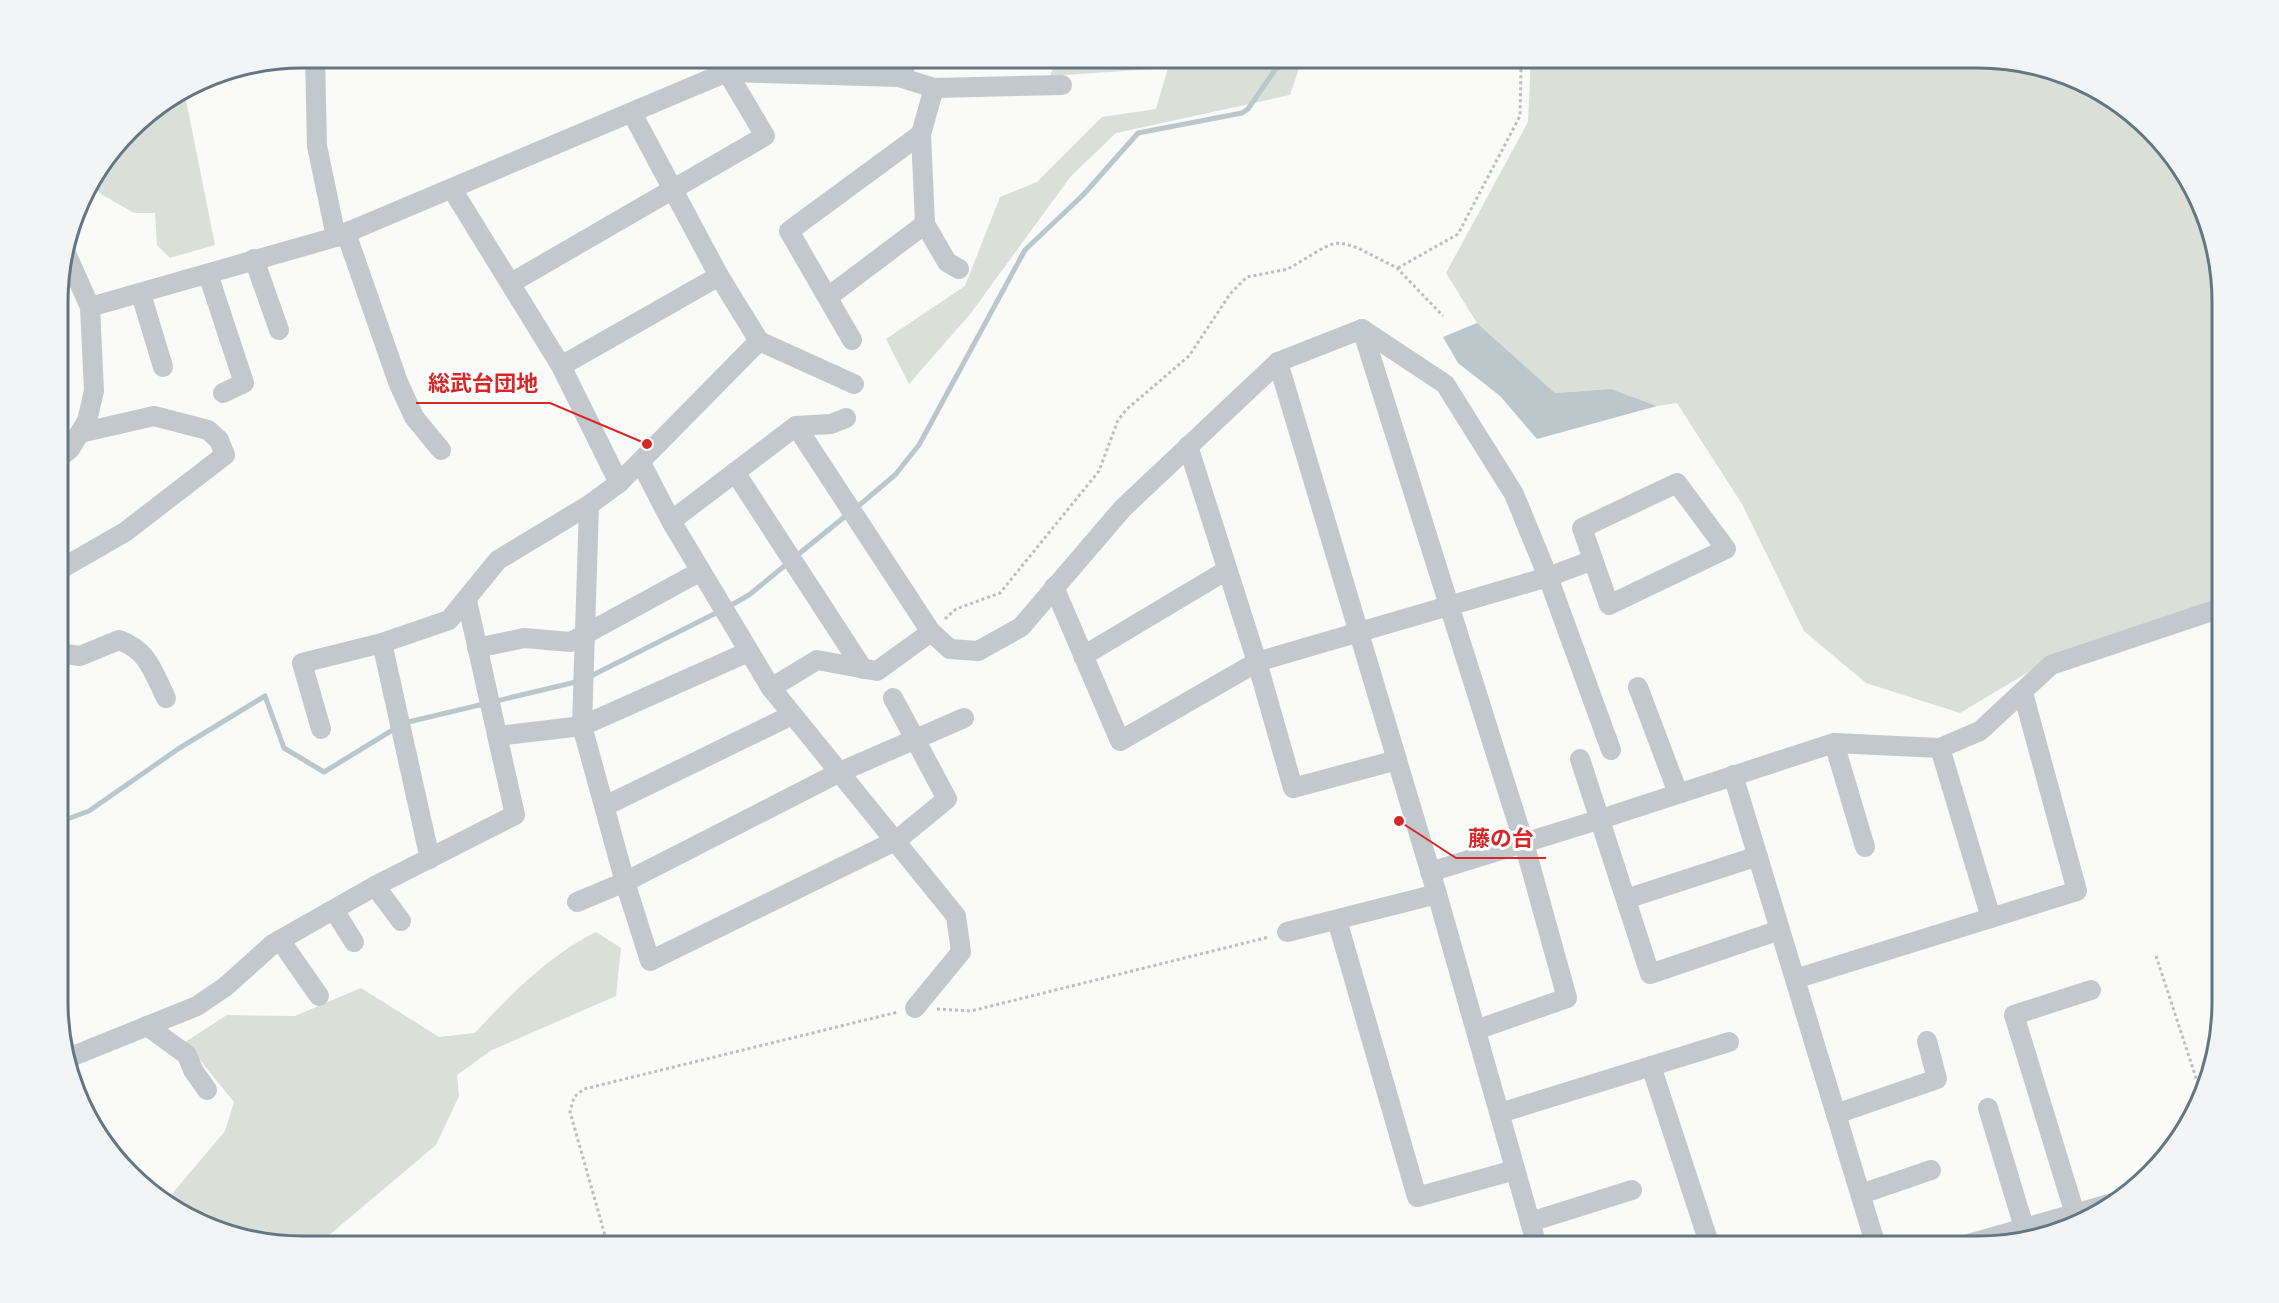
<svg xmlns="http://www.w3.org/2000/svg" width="2279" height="1303" font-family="'Source Sans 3','Noto Sans JP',sans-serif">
<rect width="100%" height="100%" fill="#fafaf8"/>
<g fill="#dadfd7">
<path d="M 768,57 L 884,57 L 879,67 Z"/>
<path d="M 1057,57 L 1303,57 L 1290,95 L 1116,133 L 1071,176 L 971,313 L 909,384 L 886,339 L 965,286 L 1000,197 L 1037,182 L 1102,117 L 1156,109 L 1168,68 L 1050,76 Z"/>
<path d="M 1531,57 L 1978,57 L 2041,65 L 2100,90 L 2181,166 L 2209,223 L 2221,285 L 2221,598 L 2032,670 L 1960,713 L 1866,683 L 1804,631 L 1742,504 L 1677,403 L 1657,406 L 1611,389 L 1555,393 L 1477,323 L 1446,273 L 1528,122 Z"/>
<path d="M 184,90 L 215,245 L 170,258 L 157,245 L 155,213 L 134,213 L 101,194 L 91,181 L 140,118 Z"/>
<path d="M 596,932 L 621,948 L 616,996 L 492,1050 L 457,1075 L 459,1096 L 436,1145 L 316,1246 C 266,1246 204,1236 166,1201 L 225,1131 L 234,1102 L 185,1042 L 227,1015 L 295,1016 L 361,988 L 439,1037 L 475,1033 C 511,994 548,956 596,932 Z"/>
</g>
<path fill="#bbc7cb" d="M 1477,323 L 1555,393 L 1611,389 L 1657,406 L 1537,439 L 1500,396 L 1458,363 L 1443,337 Z"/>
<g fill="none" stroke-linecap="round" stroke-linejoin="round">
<g stroke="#bbc7cb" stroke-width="5">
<path d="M 856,508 L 895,475 L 919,445 L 1025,250 L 1084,194 L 1138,133 L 1242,113 L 1248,109 L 1284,57"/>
<path d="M 795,557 L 848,514"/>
<path d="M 728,607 L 749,595 L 788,563"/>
<path d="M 589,677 L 720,611"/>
<path d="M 59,822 L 89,811 L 178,749 L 265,696 L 284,748 L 324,772 L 404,723 L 580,681"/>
</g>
<g stroke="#bbbfc2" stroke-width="3" stroke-dasharray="3 3" stroke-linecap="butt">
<path d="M 1398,268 L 1458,234 L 1520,116 L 1521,71 L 1516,57"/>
<path d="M 945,619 L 956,609 L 1000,593 L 1099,471 L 1118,420 L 1127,409 L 1189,356 L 1230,294 L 1247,277 L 1288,269 L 1323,248 L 1335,243 L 1345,244 L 1358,248 L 1397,268 L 1443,316"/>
<path d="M 2156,956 L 2200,1090"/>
<path d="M 937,1009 L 971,1011 L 1269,937"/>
<path d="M 608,1246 L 570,1112 L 574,1097 L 584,1089 L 898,1012"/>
</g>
<g stroke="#c3c8cc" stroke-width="20">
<path d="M 315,57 L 317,146 L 336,237"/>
<path d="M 899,77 L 910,57"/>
<path d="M 934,88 L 921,134 L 925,224 L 947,262 L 959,269"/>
<path d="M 632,113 L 719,276 L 759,341 L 854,384"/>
<path d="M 452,189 L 561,366 L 619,483"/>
<path d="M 346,233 L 398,382 L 414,417 L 441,450"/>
<path d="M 254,259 L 279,330"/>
<path d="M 208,274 L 244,383 L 223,393"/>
<path d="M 511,283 L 765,136 L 727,72 L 727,57"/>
<path d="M 141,294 L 163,367"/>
<path d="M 828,297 L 925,224"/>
<path d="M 90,307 L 336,237 L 727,72 L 899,77 L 934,88 L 1062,85"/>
<path d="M 1362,329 L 1524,843 L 1567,998 L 1476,1030"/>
<path d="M 1362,329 L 1445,384 L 1514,494 L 1548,577 L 1611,750"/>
<path d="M 852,340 L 789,231 L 921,134"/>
<path d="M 1278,362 L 1437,894 L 1537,1246"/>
<path d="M 561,366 L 719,276"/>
<path d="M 796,426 L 931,632 L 950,649 L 978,651 L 1021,627 L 1123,508 L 1278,362 L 1362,329"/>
<path d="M 1188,446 L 1257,662 L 1293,788 L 1397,760"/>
<path d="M 59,458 L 70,449 L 87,421 L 94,391 L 90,307 L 65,251"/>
<path d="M 641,463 L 671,521 L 771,688 L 956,916 L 961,952 L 915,1008"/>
<path d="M 735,472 L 863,669"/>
<path d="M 1677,483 L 1726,549 L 1609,605 L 1582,528 Z"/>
<path d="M 589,505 L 582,726 L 625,882 L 650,961 L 897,840 L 947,799 L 893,698"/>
<path d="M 671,521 L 796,426 L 831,424 L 846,418"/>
<path d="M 59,570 L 125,532 L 225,455 L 219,440 L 208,430 L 154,416 L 80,433"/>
<path d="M 1054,587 L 1120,741 L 1257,662 L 1548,577 L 1593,560"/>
<path d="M 382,643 L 430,859"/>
<path d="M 477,648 L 524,638 L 571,642 L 701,571"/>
<path d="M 59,653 L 80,656 L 119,640 C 148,650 153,672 166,698"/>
<path d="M 1083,656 L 1227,570"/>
<path d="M 1638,687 L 1678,793"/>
<path d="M 771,688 L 817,660 L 877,671 L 931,632"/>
<path d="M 321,729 L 302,663 L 382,643 L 449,620 L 498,560 L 589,505 L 619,483 L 759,341"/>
<path d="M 497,736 L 582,726 L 748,652"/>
<path d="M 1834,743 L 1865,847"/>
<path d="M 1940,748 L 1991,918"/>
<path d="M 1580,759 L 1650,974 L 1780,930"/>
<path d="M 1733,775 L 1876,1246"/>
<path d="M 605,806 L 792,715"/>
<path d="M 1430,872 L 1601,819 L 1834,743 L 1940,748 L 1980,731 L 2051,665 L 2221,608"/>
<path d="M 375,886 L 401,921"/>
<path d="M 1626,899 L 1758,856"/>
<path d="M 577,902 L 625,882 L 840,772 L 964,718"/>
<path d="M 334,910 L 354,942"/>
<path d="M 1337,920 L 1417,1197 L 1515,1170"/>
<path d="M 1287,932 L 1437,894"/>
<path d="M 280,940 L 319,996"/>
<path d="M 1795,979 L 2077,891 L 2023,693"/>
<path d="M 147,1026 L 187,1055 L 193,1070 L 207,1090"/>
<path d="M 68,1058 L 197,1006 L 225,987 L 273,944 L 375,886 L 515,815 L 467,601"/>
<path d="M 1651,1066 L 1710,1246"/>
<path d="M 1988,1108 L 2024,1227"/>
<path d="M 1500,1113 L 1729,1042"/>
<path d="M 1836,1114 L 1937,1079 L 1927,1041"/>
<path d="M 1861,1194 L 1931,1170"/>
<path d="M 2075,1214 L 2014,1015 L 2091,990"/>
<path d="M 1530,1222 L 1632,1190"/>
<path d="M 1961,1246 L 2116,1202"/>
</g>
</g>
<path d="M0 0H2279V1303H0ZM302 68H1978A234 234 0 0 1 2212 302V1002A234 234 0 0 1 1978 1236H302A234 234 0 0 1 68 1002V302A234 234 0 0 1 302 68Z" fill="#f3f4f5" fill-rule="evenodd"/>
<path fill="none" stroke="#657683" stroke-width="3" d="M302 68H1978A234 234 0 0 1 2212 302V1002A234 234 0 0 1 1978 1236H302A234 234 0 0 1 68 1002V302A234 234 0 0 1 302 68Z"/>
<path fill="none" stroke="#d62828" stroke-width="2" d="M647 444L550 403H416M1399 821L1456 858H1546"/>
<g fill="#d62828" stroke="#fff" stroke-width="2">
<circle cx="647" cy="444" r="6"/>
<circle cx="1399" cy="821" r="6"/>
</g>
<g font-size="22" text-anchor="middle" font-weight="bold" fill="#d62828" stroke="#fff" stroke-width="6" stroke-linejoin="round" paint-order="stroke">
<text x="483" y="391">総武台団地</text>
<text x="1501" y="846">藤の台</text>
</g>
</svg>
